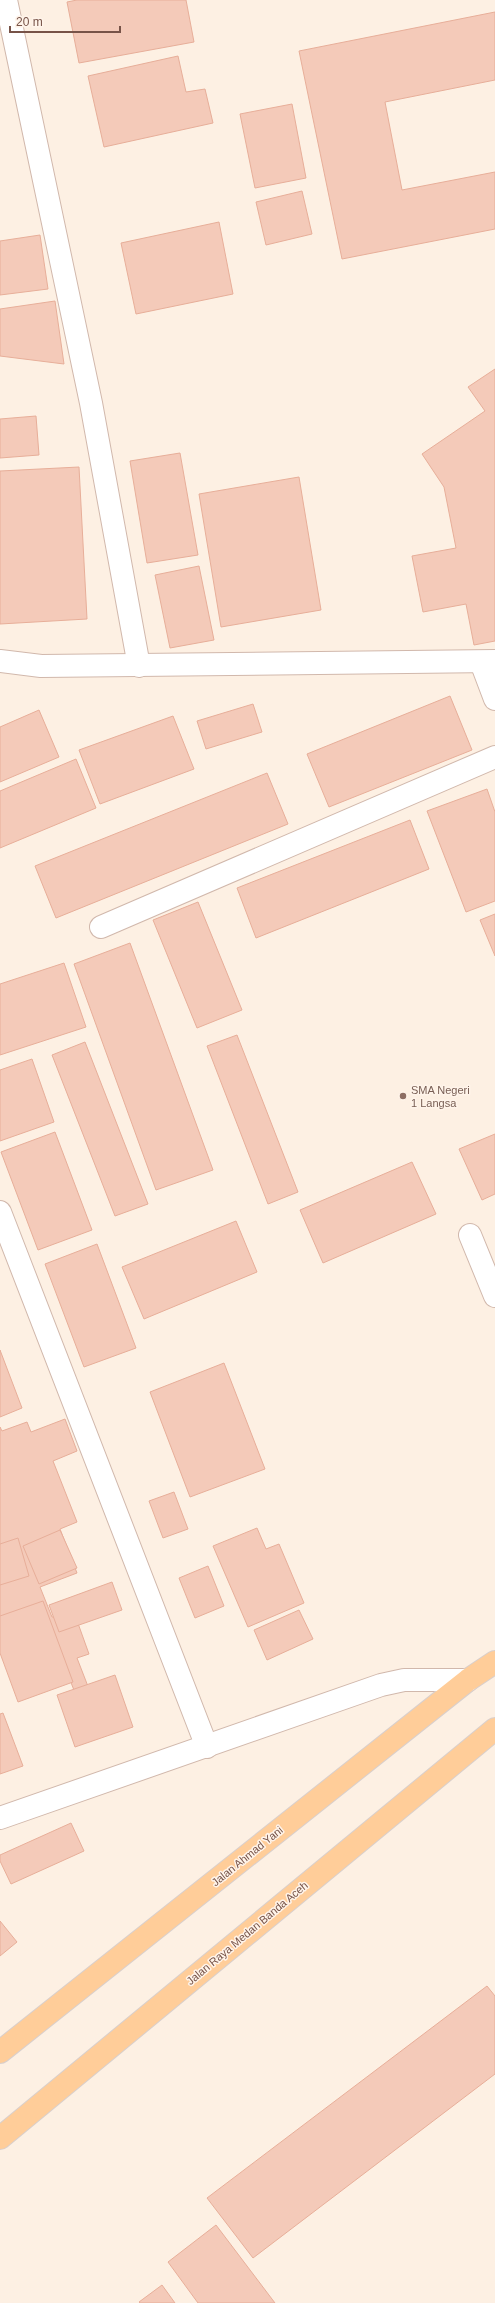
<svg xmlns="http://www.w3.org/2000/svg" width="495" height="2303" font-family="Arial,sans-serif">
<rect width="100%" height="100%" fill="#fdf0e3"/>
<g fill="#f4cab9" stroke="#e7ae99">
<path d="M 77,0 L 186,0 L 194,42 L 79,63 L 67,2 Z"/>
<path d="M 495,12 L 495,80 L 385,102 L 402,190 L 495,172 L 495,229 L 342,259 L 299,51 Z"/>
<path d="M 178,56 L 186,92 L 205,89 L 213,123 L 104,147 L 88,76 Z"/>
<path d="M 292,104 L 306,178 L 255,188 L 240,114 Z"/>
<path d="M 302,191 L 312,234 L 266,245 L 256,202 Z"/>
<path d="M 219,222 L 233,294 L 136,314 L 121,243 Z"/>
<path d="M 40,235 L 48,289 L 0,295 L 0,241 Z"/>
<path d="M 55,301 L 64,364 L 0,356 L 0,309 Z"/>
<path d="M 495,369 L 495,641 L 474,645 L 466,604 L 423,612 L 412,556 L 456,548 L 444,487 L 422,454 L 485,411 L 468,387 Z"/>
<path d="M 36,416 L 39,455 L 0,458 L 0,419 Z"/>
<path d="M 180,453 L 198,555 L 147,563 L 130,461 Z"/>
<path d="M 79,467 L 87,619 L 0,624 L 0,471 Z"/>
<path d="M 299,477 L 321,610 L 221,627 L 199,494 Z"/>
<path d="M 199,566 L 214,640 L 170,648 L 155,575 Z"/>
<path d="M 450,696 L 472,750 L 329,807 L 307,754 Z"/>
<path d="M 253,704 L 262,732 L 206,749 L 197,721 Z"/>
<path d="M 39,710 L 59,757 L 0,782 L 0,727 Z"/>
<path d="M 173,716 L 194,769 L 100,804 L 79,750 Z"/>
<path d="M 76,759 L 96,808 L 0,848 L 0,791 Z"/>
<path d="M 267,773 L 288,824 L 56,918 L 35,866 Z"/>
<path d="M 487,789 L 495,812 L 495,901 L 466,912 L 427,811 Z"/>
<path d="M 410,820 L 429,869 L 256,938 L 237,888 Z"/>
<path d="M 198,902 L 242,1010 L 197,1028 L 153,920 Z"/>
<path d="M 495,914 L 495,956 L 480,920 Z"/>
<path d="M 130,943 L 213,1170 L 156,1190 L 74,964 Z"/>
<path d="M 64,963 L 86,1027 L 0,1055 L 0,984 Z"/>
<path d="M 237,1035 L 298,1192 L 268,1204 L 207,1046 Z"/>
<path d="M 85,1042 L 148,1204 L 115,1216 L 52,1055 Z"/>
<path d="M 32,1059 L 54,1122 L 0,1141 L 0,1070 Z"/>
<path d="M 55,1132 L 92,1230 L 38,1250 L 1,1152 Z"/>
<path d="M 495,1134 L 495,1194 L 482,1200 L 459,1149 Z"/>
<path d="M 412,1162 L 436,1214 L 323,1263 L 300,1210 Z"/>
<path d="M 236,1221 L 257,1272 L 144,1319 L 122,1267 Z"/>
<path d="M 97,1244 L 136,1348 L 84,1367 L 45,1264 Z"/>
<path d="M 0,1350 L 22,1408 L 0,1417 Z"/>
<path d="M 224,1363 L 265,1469 L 190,1497 L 150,1392 Z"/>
<path d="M 65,1419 L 77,1451 L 53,1461 L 77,1522 L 60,1529 L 77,1573 L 40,1587 L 52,1617 L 75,1615 L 89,1654 L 77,1658 L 89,1689 L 113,1680 L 123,1709 L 87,1723 L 68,1675 L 19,1693 L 0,1643 L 0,1427 L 2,1431 L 27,1422 L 31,1432 Z"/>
<path d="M 174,1492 L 188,1529 L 163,1538 L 149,1501 Z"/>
<path d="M 257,1528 L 266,1549 L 279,1544 L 304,1603 L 248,1627 L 213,1546 Z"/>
<path d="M 60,1530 L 77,1568 L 39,1584 L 23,1546 Z"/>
<path d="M 18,1538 L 29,1576 L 0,1585 L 0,1544 Z"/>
<path d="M 208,1566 L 224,1606 L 195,1618 L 179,1578 Z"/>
<path d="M 112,1582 L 122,1610 L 59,1632 L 49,1605 Z"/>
<path d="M 43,1601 L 73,1682 L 18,1702 L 0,1653 L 0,1616 Z"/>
<path d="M 299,1610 L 313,1639 L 267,1660 L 254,1630 Z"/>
<path d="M 115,1675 L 133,1727 L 75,1747 L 57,1695 Z"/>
<path d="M 3,1713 L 23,1766 L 0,1774 L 0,1714 Z"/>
<path d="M 71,1823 L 84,1851 L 11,1884 L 0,1861 L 0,1855 Z"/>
<path d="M 0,1921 L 17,1942 L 0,1956 Z"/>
<path d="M 487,1986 L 495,1996 L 495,2074 L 253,2258 L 207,2198 Z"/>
<path d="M 216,2225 L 275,2303 L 198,2303 L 168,2262 Z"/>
<path d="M 162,2285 L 175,2303 L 140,2303 L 139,2302 Z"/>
</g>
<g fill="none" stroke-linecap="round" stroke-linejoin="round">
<defs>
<g id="minor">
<path d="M 6,0 L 91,403 L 139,666"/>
<path d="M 0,661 L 41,666 L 495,661"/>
<path d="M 481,662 L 495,699"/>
<path d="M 101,927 L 495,757"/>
<path d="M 0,1212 L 207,1747"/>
<path d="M 470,1235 L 495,1296"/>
<path d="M 0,1818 L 381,1685 L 404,1680 L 468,1680"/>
</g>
<g id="major">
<path d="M 0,2052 L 468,1680 L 495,1662"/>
<path d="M 0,2138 L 495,1729"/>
</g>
</defs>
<use href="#minor" stroke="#d1b8ac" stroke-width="24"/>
<use href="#major" stroke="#d9cfcc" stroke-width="24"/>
<use href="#minor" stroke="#fff" stroke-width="22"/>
<use href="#major" stroke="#ffcd99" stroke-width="22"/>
</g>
<circle fill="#8d6e63" stroke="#fff4ea" stroke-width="1.5" cx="403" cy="1096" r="4"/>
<g text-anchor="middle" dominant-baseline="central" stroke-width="3" stroke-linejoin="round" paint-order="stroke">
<g font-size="11" fill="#785e54" stroke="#fff4ea" text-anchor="start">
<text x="411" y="1090">SMA Negeri<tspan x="411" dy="13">1 Langsa</tspan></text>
</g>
<g font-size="11" fill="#775348" stroke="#fff4ea">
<text transform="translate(247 1856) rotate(-39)">Jalan Ahmad Yani</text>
<text transform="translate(247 1933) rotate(-40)">Jalan Raya Medan Banda Aceh</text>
</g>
</g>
<path d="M10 26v6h110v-6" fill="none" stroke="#775348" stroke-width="2"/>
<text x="16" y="26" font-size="12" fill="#775348" stroke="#fff4ea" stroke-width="3" paint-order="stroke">20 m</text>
</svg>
